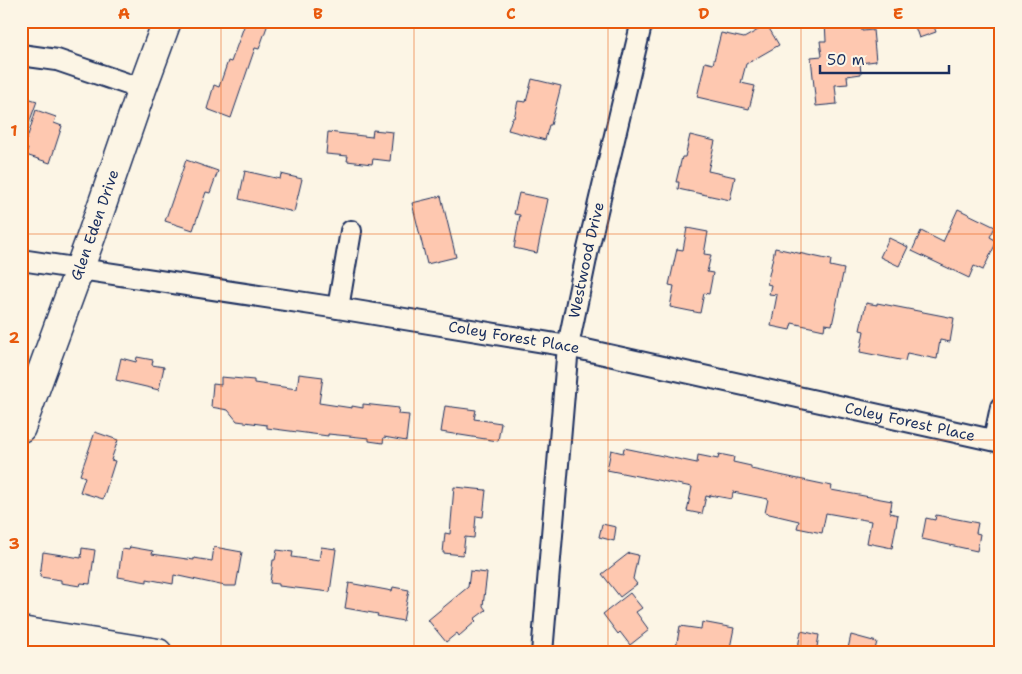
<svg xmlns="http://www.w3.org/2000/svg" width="1022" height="674" font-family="'Shantell Sans',sans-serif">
<rect width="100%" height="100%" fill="#fcf5e5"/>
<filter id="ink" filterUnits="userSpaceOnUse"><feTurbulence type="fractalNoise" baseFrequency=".02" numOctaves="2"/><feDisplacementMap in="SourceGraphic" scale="10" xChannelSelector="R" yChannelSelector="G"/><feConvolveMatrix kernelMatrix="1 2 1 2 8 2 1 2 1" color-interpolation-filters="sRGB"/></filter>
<g filter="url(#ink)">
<g fill="#fec8b0" stroke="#1b2f5e">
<path d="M 246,21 L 269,21 L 259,49 L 255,48 L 231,118 L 207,109 L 214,85 L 219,87 L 228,61 L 231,62 Z"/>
<path d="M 825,21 L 861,21 L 862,31 L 873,30 L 876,61 L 860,63 L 861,74 L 847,76 L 848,84 L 835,85 L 837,104 L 816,106 L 811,57 L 822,56 L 820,41 L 826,41 Z"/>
<path d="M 913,21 L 932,21 L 936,32 L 919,38 Z"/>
<path d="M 767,25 L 779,45 L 746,64 L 741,83 L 755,86 L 749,109 L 697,97 L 705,62 L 713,64 L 721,33 L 744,38 Z"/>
<path d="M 532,79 L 561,86 L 551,125 L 549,125 L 545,140 L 508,130 L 512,118 L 514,118 L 518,101 L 526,102 Z"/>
<path d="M 21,96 L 37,101 L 23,140 L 21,140 Z"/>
<path d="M 36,110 L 56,117 L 54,123 L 62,126 L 50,163 L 26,155 L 28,149 L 24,148 Z"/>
<path d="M 373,130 L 393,132 L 390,161 L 373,159 L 372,164 L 347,161 L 348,156 L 326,154 L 328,132 L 372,137 Z"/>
<path d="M 690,135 L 715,141 L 708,171 L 735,177 L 730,200 L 678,189 L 679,182 L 676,182 L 682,157 L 685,157 Z"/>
<path d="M 186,160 L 218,171 L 210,193 L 206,192 L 193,230 L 165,221 Z"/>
<path d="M 245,171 L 280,179 L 281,174 L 302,179 L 294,212 L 239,199 Z"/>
<path d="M 519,193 L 548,199 L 537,253 L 514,248 L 520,215 L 514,214 Z"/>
<path d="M 441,196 L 456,257 L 427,264 L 412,203 Z"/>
<path d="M 958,209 L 995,227 L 990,237 L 997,241 L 983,270 L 974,266 L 969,278 L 912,251 L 921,231 L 943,242 Z"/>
<path d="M 687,228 L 708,232 L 704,254 L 711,255 L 707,272 L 713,273 L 709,294 L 704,293 L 700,313 L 670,307 L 674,286 L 669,285 L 677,249 L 683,250 Z"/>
<path d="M 889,238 L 908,247 L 899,266 L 880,257 Z"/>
<path d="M 775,248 L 831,260 L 830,266 L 844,269 L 832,325 L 825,324 L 824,330 L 792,323 L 790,330 L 771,326 L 777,295 L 769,294 L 771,285 L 767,284 Z"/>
<path d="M 866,303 L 877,305 L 877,303 L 954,318 L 950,342 L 940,340 L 937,359 L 907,353 L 905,361 L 860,352 L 864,331 L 860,330 Z"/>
<path d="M 137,357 L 153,360 L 152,365 L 164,367 L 159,390 L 116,380 L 121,358 L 136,362 Z"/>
<path d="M 299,374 L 323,377 L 319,403 L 352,408 L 352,406 L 363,408 L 363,404 L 399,408 L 398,414 L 409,415 L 406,441 L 384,437 L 383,443 L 369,441 L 369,438 L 328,434 L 328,436 L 267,428 L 267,425 L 237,421 L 228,410 L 211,407 L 213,384 L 221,385 L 221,377 L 254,380 L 254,383 L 297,389 Z"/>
<path d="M 445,406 L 476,410 L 474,419 L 501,423 L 498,441 L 441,432 Z"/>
<path d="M 95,432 L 118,440 L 111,460 L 115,461 L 103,499 L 80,492 L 85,477 L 80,475 Z"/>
<path d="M 624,448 L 697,463 L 698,455 L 718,459 L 719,454 L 734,457 L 733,462 L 751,466 L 751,469 L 832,486 L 831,490 L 892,501 L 890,513 L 898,515 L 892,548 L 867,543 L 871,521 L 826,513 L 822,533 L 797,528 L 799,521 L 765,513 L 768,499 L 733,492 L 732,499 L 710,495 L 710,497 L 706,496 L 702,514 L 687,511 L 692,487 L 607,470 L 611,450 L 623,453 Z"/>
<path d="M 454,487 L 486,490 L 483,517 L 476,516 L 474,538 L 465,537 L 463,555 L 443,553 L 445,533 L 450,534 Z"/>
<path d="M 936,515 L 978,523 L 976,533 L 980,534 L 977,551 L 922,539 L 926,518 L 935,520 Z"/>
<path d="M 602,524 L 616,527 L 614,541 L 599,537 Z"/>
<path d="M 130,547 L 153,551 L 152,554 L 194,560 L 194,558 L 212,561 L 214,547 L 242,552 L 236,586 L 225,586 L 174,575 L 173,584 L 147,579 L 147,582 L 118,577 L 122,549 L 129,550 Z"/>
<path d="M 321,547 L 336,549 L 330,592 L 279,586 L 279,584 L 270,583 L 273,560 L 275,560 L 277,550 L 293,552 L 292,557 L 319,561 Z"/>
<path d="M 82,548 L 95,550 L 90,584 L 81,583 L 80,586 L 61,583 L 61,580 L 40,577 L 43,552 L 81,558 Z"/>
<path d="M 629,553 L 638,555 L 633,579 L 637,584 L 620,597 L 602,574 Z"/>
<path d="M 470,571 L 487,573 L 483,606 L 486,610 L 474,619 L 476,621 L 459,636 L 457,633 L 446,642 L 428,620 L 468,587 Z"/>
<path d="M 349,583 L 392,591 L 393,587 L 409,590 L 403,621 L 377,616 L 378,614 L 345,608 Z"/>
<path d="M 630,593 L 642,608 L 636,612 L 649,630 L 630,645 L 620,632 L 618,634 L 603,614 Z"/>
<path d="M 702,622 L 734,628 L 729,653 L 675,653 L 680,626 L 701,629 Z"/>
<path d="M 801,631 L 819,635 L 816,653 L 797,653 Z"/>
<path d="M 851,635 L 877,642 L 874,653 L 847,653 Z"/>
</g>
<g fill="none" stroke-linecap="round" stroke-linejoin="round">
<defs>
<g id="street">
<path d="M 21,55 L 57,60 L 142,89"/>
<path id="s1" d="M 21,260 L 338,308 L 568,346 L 1001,442"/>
<path d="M 338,308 L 351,231"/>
<path d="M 994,440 L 1001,407"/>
<path id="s2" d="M 542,653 L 568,346 L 588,249 L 642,21"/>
</g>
<g id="secondary">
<path id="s3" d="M 21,428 L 91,237 L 142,89 L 167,21"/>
<path d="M 21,631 L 158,653"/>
</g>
</defs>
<use href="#street" stroke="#1b2f5e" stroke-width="24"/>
<use href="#secondary" stroke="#1b2f5e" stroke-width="31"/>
<use href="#street" stroke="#fcf5e5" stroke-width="20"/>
<use href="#secondary" stroke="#fcf5e5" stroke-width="28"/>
</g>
</g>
<path fill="none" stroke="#e8590c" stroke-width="1" stroke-opacity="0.55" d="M 221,21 L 221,653M 414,21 L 414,653M 608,21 L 608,653M 801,21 L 801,653M 21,234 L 1001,234M 21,440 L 1001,440"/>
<g text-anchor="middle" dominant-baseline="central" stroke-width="5" stroke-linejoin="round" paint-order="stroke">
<g font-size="15" fill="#1b2f5e" stroke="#fcf5e5">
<text stroke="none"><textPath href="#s3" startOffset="216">Glen Eden Drive</textPath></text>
<text stroke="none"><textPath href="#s2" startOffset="396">Westwood Drive</textPath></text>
<text stroke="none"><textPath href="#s1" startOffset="499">Coley Forest Place</textPath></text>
<text stroke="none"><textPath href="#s1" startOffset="904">Coley Forest Place</textPath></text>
</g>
</g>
<rect width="1022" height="674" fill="none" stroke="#fcf5e5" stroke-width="55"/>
<path d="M820 65v8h129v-8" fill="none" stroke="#1b2f5e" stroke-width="2.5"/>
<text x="827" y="65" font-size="15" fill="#1b2f5e" stroke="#fcf5e5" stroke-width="4" paint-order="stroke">50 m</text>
<rect x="28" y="28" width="966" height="618" fill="none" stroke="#e8590c" stroke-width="2"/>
<g font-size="16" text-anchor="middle" font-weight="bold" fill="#e8590c">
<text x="124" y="19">A</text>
<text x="318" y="19">B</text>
<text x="511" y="19">C</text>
<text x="704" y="19">D</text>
<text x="898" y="19">E</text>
<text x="14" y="136">1</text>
<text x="14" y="343">2</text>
<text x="14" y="549">3</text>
</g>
</svg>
